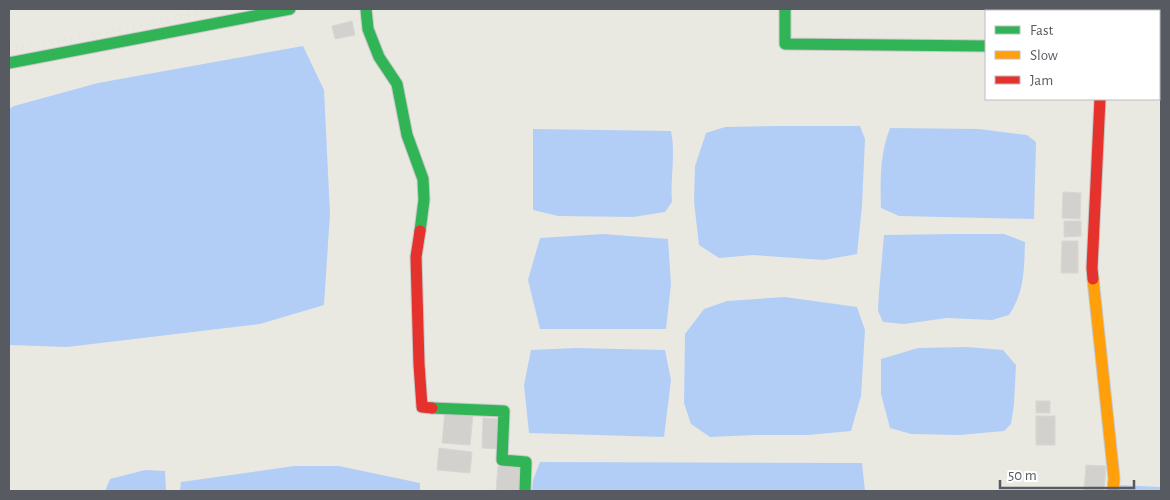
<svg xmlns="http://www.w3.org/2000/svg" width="1170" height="500" font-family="'Alegreya Sans',sans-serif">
<rect width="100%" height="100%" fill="#e9e9e2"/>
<g fill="#b3cef6">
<path d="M 303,46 L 324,90 L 330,214 L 324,305 L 260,324 L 67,347 L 9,345 L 9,109 L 14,106 L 98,83 Z"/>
<path d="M 778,126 L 860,126 L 865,139 L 862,206 L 857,254 L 824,260 L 753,255 L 719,258 L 699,245 L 694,202 L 695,166 L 706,133 L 725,127 Z"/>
<path d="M 890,128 L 979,129 L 1027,135 L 1036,142 L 1034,219 L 899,216 L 881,208 C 880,180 880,154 890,128 Z"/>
<path d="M 533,129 L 671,131 C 676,154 670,178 672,202 L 665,212 L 633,217 L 558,216 L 533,210 Z"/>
<path d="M 603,234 L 668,239 L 671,284 L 666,329 L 540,329 L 528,280 L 540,238 Z"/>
<path d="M 954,234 L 1004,234 L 1025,242 C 1024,269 1025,291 1009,315 L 992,320 L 947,318 L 904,324 L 883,322 L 878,311 L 879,292 L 884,235 Z"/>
<path d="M 785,297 L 857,307 L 865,330 L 861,396 L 851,431 L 808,435 L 756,435 L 710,437 L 691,424 L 684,403 L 685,334 L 704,309 L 727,301 Z"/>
<path d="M 967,347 L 1003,350 L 1016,365 L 1014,404 L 1011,424 L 1004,431 L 960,435 L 911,434 L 890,428 L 881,394 L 881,359 L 918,348 Z"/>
<path d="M 576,348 L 665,350 L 671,380 L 664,437 L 529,433 L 524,385 L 531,350 Z"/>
<path d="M 540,462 L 862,463 L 865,491 L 532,491 L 533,480 Z"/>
<path d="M 294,466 L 339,466 L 420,483 L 420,491 L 180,491 L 181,482 Z"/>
<path d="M 145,470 L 165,471 L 166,491 L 105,491 L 110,479 Z"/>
<path d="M 1118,485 L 1161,487 L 1161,491 L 1118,491 Z"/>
</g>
<g fill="#d2d1cd" stroke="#d8d7d1">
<path d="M 352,21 L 355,35 L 335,39 L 332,26 Z"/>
<path d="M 1063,192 L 1081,193 L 1080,219 L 1062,218 Z"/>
<path d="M 1064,221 L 1081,221 L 1081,236 L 1064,237 Z"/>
<path d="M 1062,241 L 1078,241 L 1078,273 L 1061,273 Z"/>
<rect x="1036" y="401" width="14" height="12"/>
<path d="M 445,411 L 473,414 L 470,445 L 442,443 Z"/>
<rect x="1036" y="416" width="19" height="29"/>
<path d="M 483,418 L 499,419 L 497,449 L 482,448 Z"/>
<path d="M 439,448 L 472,452 L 470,473 L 437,470 Z"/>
<path d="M 1086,465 L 1106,466 L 1104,491 L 1084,491 Z"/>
<path d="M 498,466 L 522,468 L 520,491 L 496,491 Z"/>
</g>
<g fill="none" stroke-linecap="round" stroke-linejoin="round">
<defs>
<g id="fast">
<path d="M 366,9 L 368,29 L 379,57 L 397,84 L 407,135 L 423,179 L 424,200 L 420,231"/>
<path d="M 785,9 L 785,44 L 986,46"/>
<path d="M 9,63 L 290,9"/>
<path d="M 432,408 L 504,411 L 502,460 L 526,462 L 525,491"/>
</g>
<path id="slow" d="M 1093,279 L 1114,478 L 1113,491"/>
<g id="jam">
<path d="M 420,231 L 416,257 L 419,364 L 422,407 L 432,408"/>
<path d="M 1093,279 L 1092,268 L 1100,99"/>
</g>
</defs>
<use href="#fast" stroke="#c7c7c7" stroke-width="13"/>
<use href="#slow" stroke="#c7c7c7" stroke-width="13"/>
<use href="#jam" stroke="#c7c7c7" stroke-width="13"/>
<use href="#fast" stroke="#30b455" stroke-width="11"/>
<use href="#slow" stroke="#ff9f0a" stroke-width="11"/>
<use href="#jam" stroke="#e5322d" stroke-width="11"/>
<path stroke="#e2e3e2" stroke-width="4" stroke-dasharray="1 6" stroke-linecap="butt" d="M 9,48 L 49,43 L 219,9"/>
</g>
<rect width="1170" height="500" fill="none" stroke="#585a61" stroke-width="20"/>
<rect x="985" y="10" width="175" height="90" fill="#ffffff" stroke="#bcbdc0"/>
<rect x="995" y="26" width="25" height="8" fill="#30b455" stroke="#bcbdc0"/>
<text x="1030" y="35" font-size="15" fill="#585a61">Fast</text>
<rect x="995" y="51" width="25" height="8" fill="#ff9f0a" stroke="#bcbdc0"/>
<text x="1030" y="60" font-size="15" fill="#585a61">Slow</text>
<rect x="995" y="76" width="25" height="8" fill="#e5322d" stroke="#bcbdc0"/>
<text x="1030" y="85" font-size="15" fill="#585a61">Jam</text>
<path d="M1000 480v8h134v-8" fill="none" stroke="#585a61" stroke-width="2.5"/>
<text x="1008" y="480" font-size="15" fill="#585a61" stroke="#ffffff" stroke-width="4" paint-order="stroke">50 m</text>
</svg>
